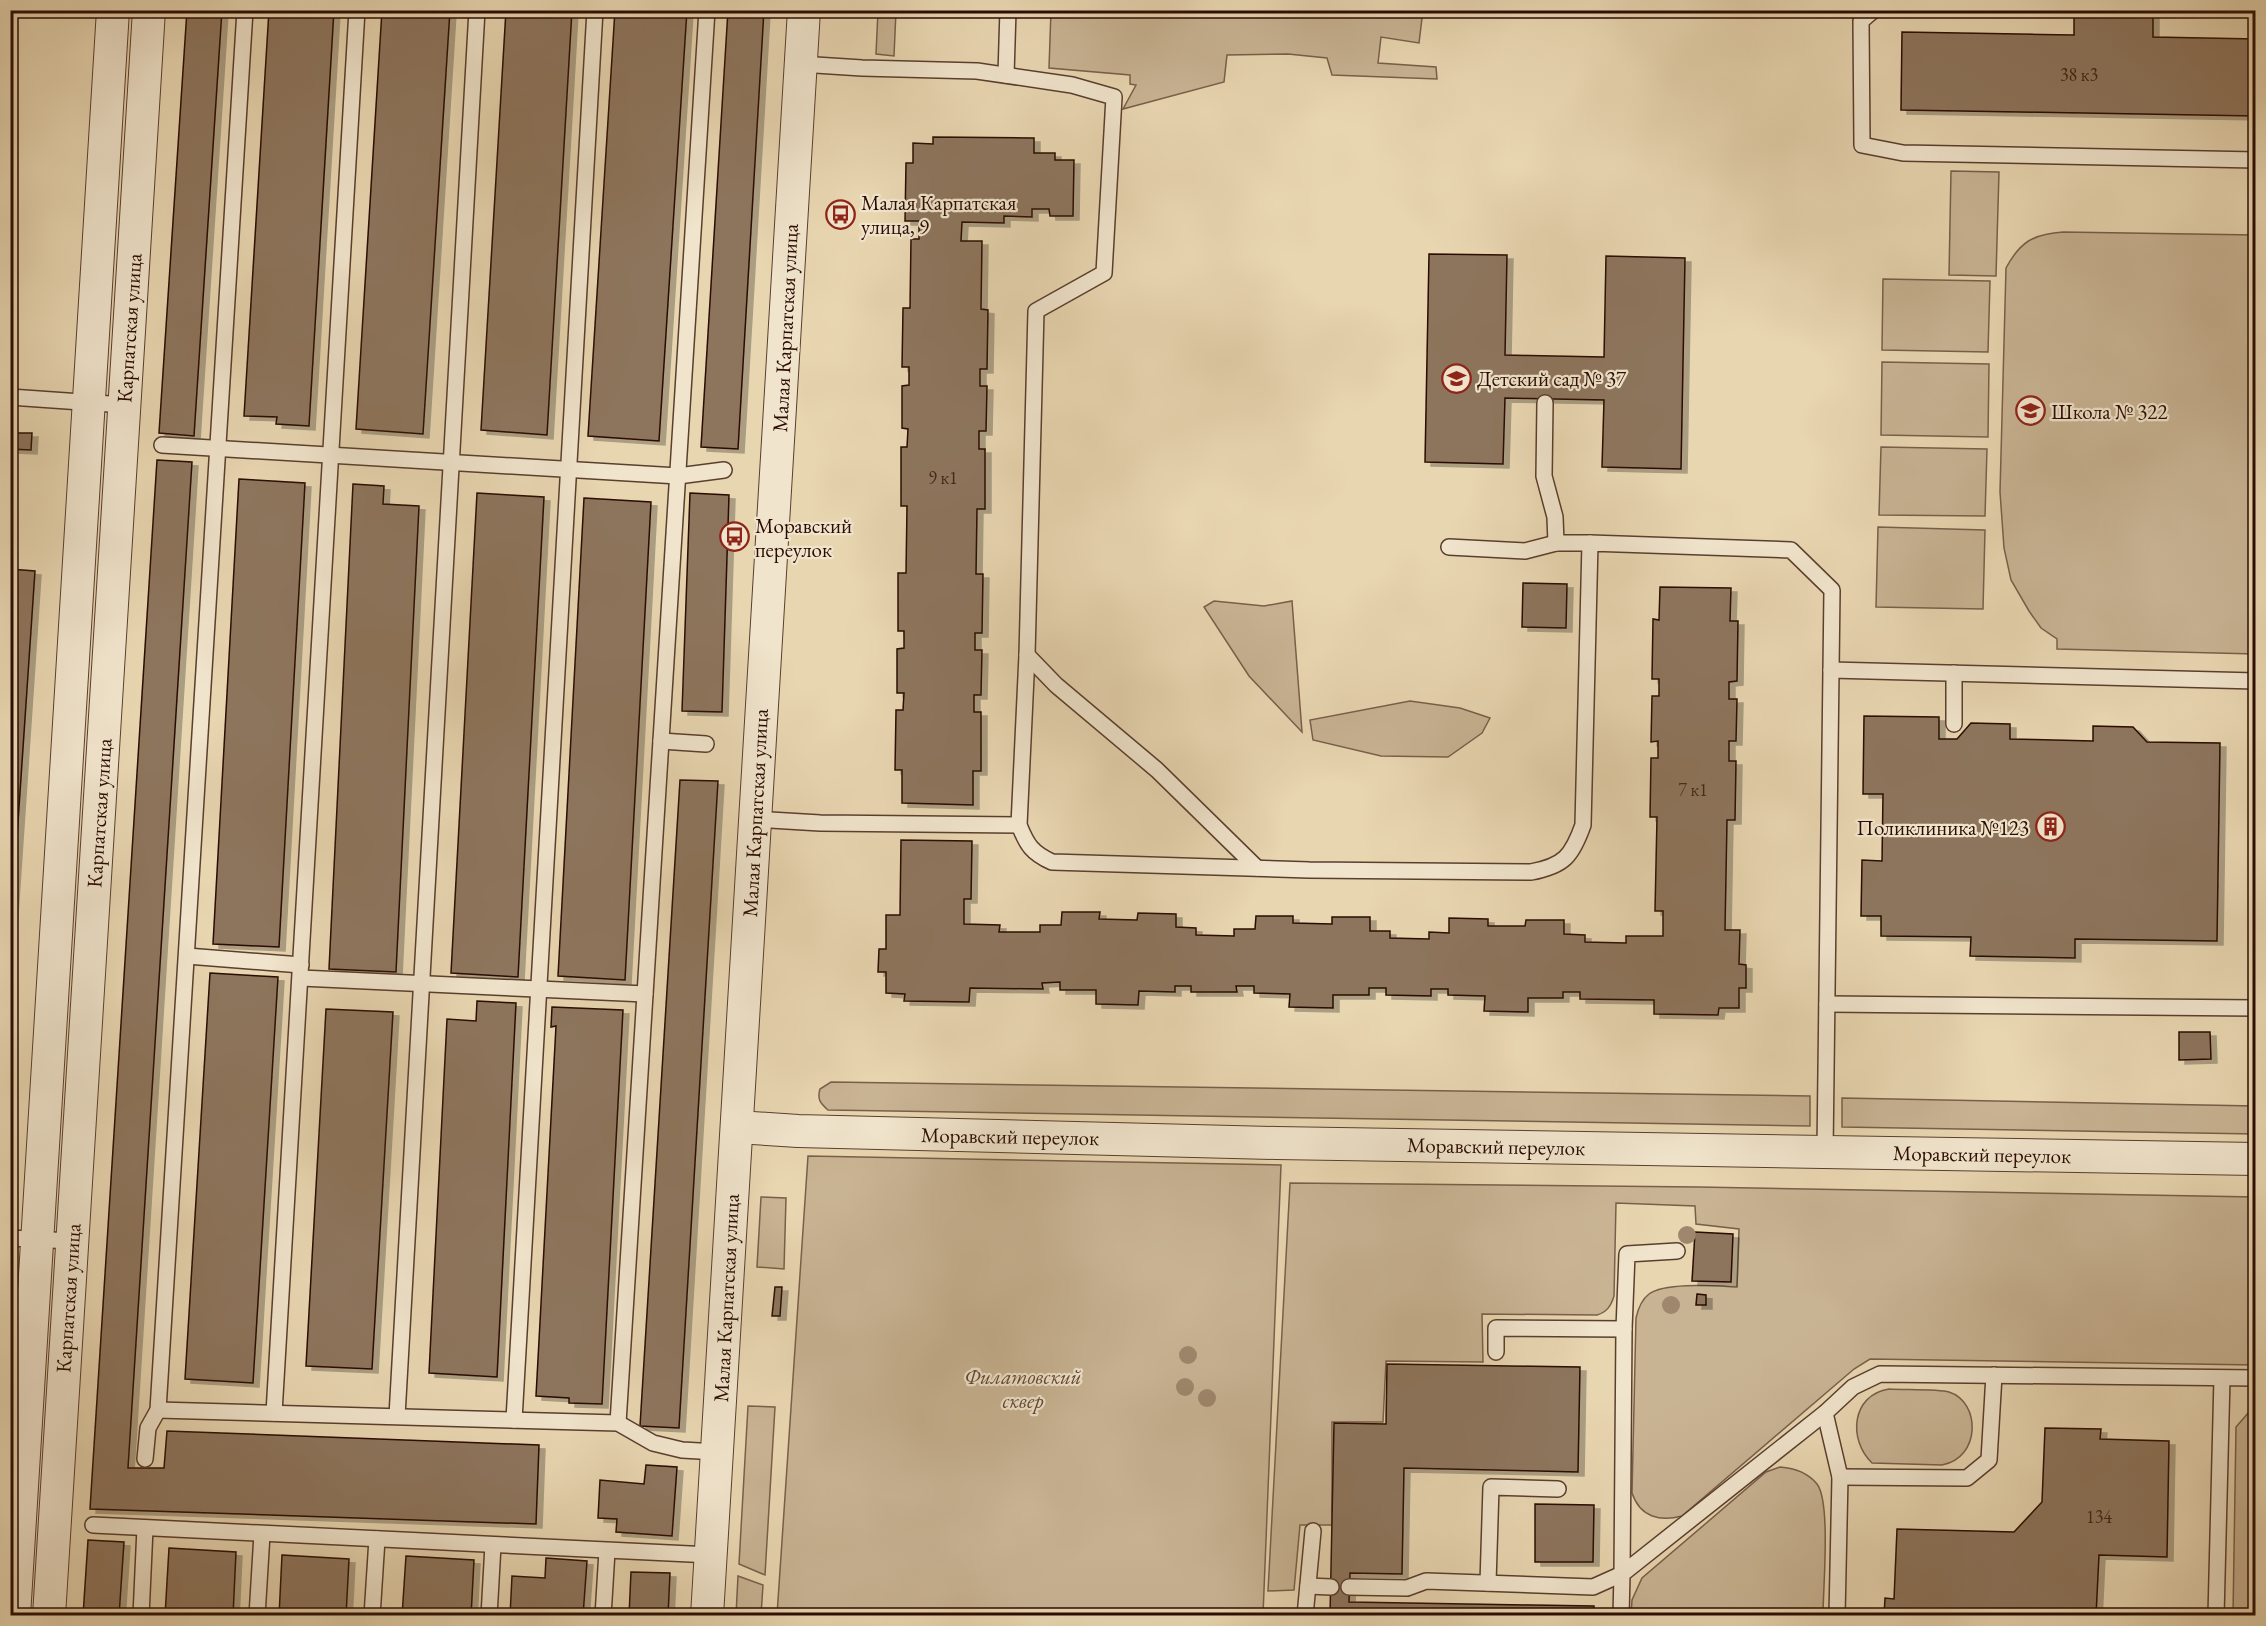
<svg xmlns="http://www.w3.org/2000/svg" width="2266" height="1626" font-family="'EB Garamond',serif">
<defs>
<filter id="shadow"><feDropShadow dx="6" dy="4" stdDeviation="0" flood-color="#0004"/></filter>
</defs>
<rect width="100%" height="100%" fill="#e8d6b1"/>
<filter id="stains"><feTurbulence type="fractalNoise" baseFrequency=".00333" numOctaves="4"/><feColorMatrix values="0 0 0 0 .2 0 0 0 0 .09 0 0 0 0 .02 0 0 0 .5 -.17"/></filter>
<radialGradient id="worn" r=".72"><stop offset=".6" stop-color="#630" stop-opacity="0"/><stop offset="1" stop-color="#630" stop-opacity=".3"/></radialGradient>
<g fill="#c8b393" stroke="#795f4a" stroke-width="1.5">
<path d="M 1423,10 L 1419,43 L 1381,37 L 1378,63 L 1436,67 L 1437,79 L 1332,75 L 1327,58 L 1288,54 L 1227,55 L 1224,82 L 1123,109 L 1136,85 L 1130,84 L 1130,75 L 1049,68 L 1051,11 Z"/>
<path d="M 878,11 L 896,11 L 894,56 L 876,54 Z"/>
<path d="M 1951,171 L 1999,172 L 1996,276 L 1949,275 Z"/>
<path d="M 2063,232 L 2255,235 L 2255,654 L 2057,649 L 2057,639 L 2041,628 L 2029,611 L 2011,580 L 2004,548 L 2000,492 L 2006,268 C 2020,242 2033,234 2063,232 Z"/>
<path d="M 1883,279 L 1990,281 L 1988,352 L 1882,350 Z"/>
<path d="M 1882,362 L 1989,364 L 1988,437 L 1881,435 Z"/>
<path d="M 1881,447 L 1987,449 L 1985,516 L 1879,515 Z"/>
<path d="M 1878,527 L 1985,530 L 1983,609 L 1876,607 Z"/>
<path d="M 1214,601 L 1264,606 L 1292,601 L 1302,732 L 1249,676 L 1204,607 Z"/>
<path d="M 1410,701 L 1460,708 L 1490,718 L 1482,733 L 1448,757 L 1381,756 L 1313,740 L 1310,720 Z"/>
<path d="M 831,1082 L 1810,1096 L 1810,1126 L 828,1110 C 820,1103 817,1099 820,1089 Z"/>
<path d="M 1842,1098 L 2255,1106 L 2255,1134 L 1842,1127 Z"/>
<path d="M 808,1156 L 1281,1165 L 1263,1615 L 777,1615 Z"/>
<path d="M 1290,1183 L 1699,1187 L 2255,1197 L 2255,1365 L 1870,1359 L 1854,1369 L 1682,1516 C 1660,1522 1640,1517 1632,1493 L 1636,1318 C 1638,1309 1641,1300 1649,1294 C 1665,1282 1716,1286 1737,1287 L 1739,1229 L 1696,1224 L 1695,1206 L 1616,1203 L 1614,1296 C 1611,1306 1607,1312 1597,1315 L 1482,1314 L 1483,1362 L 1386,1361 L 1383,1422 L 1332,1422 L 1332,1525 L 1300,1525 L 1294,1590 L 1268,1591 Z"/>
<path d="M 761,1197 L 786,1198 L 784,1269 L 757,1267 Z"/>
<path d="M 1889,1389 C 1903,1390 1938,1389 1949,1392 C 1981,1402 1981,1458 1942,1465 L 1872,1463 C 1848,1440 1851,1395 1889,1389 Z"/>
<path d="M 2255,1405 L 2255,1615 L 2233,1615 L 2236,1427 Z"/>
<path d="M 748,1406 L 775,1407 L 765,1575 L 739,1564 Z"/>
<path d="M 1780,1467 C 1793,1468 1808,1473 1817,1484 C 1831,1502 1823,1589 1823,1615 L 1631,1615 L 1632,1600 L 1642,1578 L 1766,1472 Z"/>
<path d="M 738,1576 L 763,1585 L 761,1615 L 736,1615 Z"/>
</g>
<g fill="#8d755d" stroke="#2a0b02" stroke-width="1.5" filter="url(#shadow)">
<path d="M 187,10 L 222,10 L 194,436 L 159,433 Z"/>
<path d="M 269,10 L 334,10 L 309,426 L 276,424 L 277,417 L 244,416 Z"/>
<path d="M 382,10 L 450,10 L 423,434 L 356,429 Z"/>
<path d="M 506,10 L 572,10 L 547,435 L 481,430 Z"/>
<path d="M 615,10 L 687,10 L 659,441 L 588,436 Z"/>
<path d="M 728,10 L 764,10 L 738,449 L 701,447 Z"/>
<path d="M 2074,10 L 2153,10 L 2153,37 L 2256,39 L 2256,116 L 1901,110 L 1902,32 L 2074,35 Z"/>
<path d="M 933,137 L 1034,138 L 1034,153 L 1055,153 L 1055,160 L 1074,160 L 1073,216 L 1050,216 L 1049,209 L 1032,209 L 1032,217 L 1004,216 L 1004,223 L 962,222 L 961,241 L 982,241 L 981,309 L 988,310 L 987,369 L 980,369 L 980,386 L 987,386 L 986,431 L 979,431 L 979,449 L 985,449 L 985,509 L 977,509 L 976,574 L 983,574 L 982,633 L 975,633 L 975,650 L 982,650 L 981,695 L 974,695 L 974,712 L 981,712 L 981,771 L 973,771 L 973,805 L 902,803 L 902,770 L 895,770 L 896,710 L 903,710 L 904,693 L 897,693 L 897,649 L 904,648 L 904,631 L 898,631 L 898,573 L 906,573 L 907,506 L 901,506 L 901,447 L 907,447 L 908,429 L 902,428 L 902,386 L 909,385 L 909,367 L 902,367 L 903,308 L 910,308 L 911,239 L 919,239 L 919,221 L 905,221 L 906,163 L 913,163 L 913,143 L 933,144 Z"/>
<path d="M 1429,254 L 1507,255 L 1505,355 L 1604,357 L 1606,256 L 1685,258 L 1681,469 L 1602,467 L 1604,400 L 1505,398 L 1503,464 L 1425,462 Z"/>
<path d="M 10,433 L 32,433 L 31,450 L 10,449 Z"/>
<path d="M 157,460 L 192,462 L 128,1468 L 164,1468 L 167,1431 L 539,1445 L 536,1524 L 90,1509 Z"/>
<path d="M 239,479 L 305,483 L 279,947 L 213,944 Z"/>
<path d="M 353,484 L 384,486 L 383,504 L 419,506 L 396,972 L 329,969 Z"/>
<path d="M 477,493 L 544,497 L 518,977 L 451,973 Z"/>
<path d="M 690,493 L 729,495 L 722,712 L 682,711 Z"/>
<path d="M 584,498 L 651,502 L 625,980 L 558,976 Z"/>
<path d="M 10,569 L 35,571 L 10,940 Z"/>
<path d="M 1523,583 L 1567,584 L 1566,628 L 1522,627 Z"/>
<path d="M 1660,587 L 1731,588 L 1730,621 L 1738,621 L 1737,681 L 1729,682 L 1729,699 L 1737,699 L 1736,741 L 1729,741 L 1729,761 L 1736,761 L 1735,820 L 1727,820 L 1725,930 L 1740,930 L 1739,964 L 1746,965 L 1746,988 L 1739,988 L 1739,1008 L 1719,1008 L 1718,1015 L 1654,1014 L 1654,1000 L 1580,999 L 1580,992 L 1563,992 L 1563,998 L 1528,998 L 1528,1012 L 1484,1011 L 1485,996 L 1448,995 L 1448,989 L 1431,989 L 1431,996 L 1386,995 L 1386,988 L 1369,988 L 1369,995 L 1333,995 L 1333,1008 L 1289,1007 L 1290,994 L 1254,993 L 1254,986 L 1236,986 L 1237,992 L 1191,992 L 1191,986 L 1175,986 L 1175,992 L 1139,991 L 1138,1005 L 1096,1004 L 1096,990 L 1060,990 L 1060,982 L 1042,983 L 1043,989 L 970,988 L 969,1002 L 904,1001 L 905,994 L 886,993 L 886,972 L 878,972 L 879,949 L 886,949 L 886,915 L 900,915 L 901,840 L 972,841 L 971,899 L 964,899 L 964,924 L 1000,925 L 999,932 L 1040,932 L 1040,925 L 1061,925 L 1062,912 L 1100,912 L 1099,919 L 1137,920 L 1138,913 L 1176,914 L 1176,927 L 1196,928 L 1196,935 L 1234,936 L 1234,929 L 1255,929 L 1256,916 L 1293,916 L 1293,923 L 1332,924 L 1332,917 L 1370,917 L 1370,931 L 1390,931 L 1390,938 L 1429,939 L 1429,932 L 1449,933 L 1449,918 L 1488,919 L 1488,926 L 1525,926 L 1526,920 L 1564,920 L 1564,934 L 1585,935 L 1585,942 L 1626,943 L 1626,936 L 1663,936 L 1663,911 L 1655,911 L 1657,817 L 1650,817 L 1651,758 L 1658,758 L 1658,741 L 1651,742 L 1652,696 L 1659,696 L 1659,679 L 1652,679 L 1653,619 L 1659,620 Z"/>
<path d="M 1864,716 L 1939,717 L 1939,739 L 1957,739 L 1971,723 L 2010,724 L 2010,739 L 2093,741 L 2093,726 L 2133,727 L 2147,742 L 2220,743 L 2217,941 L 2075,939 L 2075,958 L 1970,956 L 1971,937 L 1881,936 L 1881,916 L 1861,916 L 1862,860 L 1882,861 L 1883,794 L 1863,794 Z"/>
<path d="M 680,780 L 718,781 L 679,1428 L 640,1426 Z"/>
<path d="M 210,973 L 278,977 L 253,1383 L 185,1379 Z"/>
<path d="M 477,1001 L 516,1003 L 497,1377 L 429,1373 L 447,1019 L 476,1021 Z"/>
<path d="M 552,1007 L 623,1010 L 602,1404 L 569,1403 L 569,1398 L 536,1396 L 556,1026 L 551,1027 Z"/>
<path d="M 326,1009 L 393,1012 L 372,1369 L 306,1366 Z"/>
<path d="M 2179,1032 L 2210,1032 L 2211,1059 L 2179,1060 Z"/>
<path d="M 1695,1232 L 1733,1234 L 1731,1282 L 1692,1281 Z"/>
<path d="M 775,1287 L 782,1287 L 780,1316 L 772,1316 Z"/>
<path d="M 1697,1294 L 1706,1295 L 1706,1305 L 1696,1305 Z"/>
<path d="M 1387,1364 L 1580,1367 L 1578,1472 L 1404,1468 L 1402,1574 L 1350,1573 L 1349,1602 L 1594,1606 L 1594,1616 L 1330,1616 L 1334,1423 L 1386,1424 Z"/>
<path d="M 2045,1428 L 2101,1429 L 2100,1439 L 2169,1441 L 2167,1557 L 2099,1555 L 2096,1616 L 1884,1616 L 1885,1598 L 1894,1599 L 1897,1529 L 2014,1532 L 2042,1502 Z"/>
<path d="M 646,1465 L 677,1467 L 672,1536 L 616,1532 L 617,1519 L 598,1518 L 600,1480 L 644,1484 Z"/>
<path d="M 1535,1504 L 1594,1505 L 1593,1562 L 1535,1562 Z"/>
<path d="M 88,1540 L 124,1542 L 119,1616 L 83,1616 Z"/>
<path d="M 169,1548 L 236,1552 L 233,1616 L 165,1616 Z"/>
<path d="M 282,1555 L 349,1559 L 346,1616 L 279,1616 Z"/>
<path d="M 406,1556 L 474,1560 L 471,1616 L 402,1616 Z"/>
<path d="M 546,1558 L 587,1561 L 583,1616 L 510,1616 L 512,1576 L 545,1578 Z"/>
<path d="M 631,1572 L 670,1573 L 668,1616 L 629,1616 Z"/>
</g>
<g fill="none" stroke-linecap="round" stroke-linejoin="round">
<defs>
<g id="lane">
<path d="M 1874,10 L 1861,21 L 1862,145 L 1903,153 L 2256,160"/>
<path d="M 800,64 L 862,68 L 977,71 L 1072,85 L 1114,97 L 1104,273 L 1036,311 L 1027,655 L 1019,825 C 1027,845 1032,853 1052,862 L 1309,870 L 1531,872 C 1564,866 1572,856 1583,825 L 1590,543 L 1791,550 L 1832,590 L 1825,1151"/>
<path d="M 1006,75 L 1008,10"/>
<path d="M 10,397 L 124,405"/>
<path d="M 1545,403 L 1544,476 L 1555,517 L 1556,543 L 1590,543"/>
<path d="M 162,445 L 678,476 L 724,470"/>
<path d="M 1449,547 L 1525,551 L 1556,543"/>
<path d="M 1027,655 L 1056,685 L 1157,770 L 1257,868"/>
<path d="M 1831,670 L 2256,681"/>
<path d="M 1954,724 L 1954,673"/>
<path d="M 661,741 L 706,744"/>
<path d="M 755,819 L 820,823 L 1019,825"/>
<path d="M 187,956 L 301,965"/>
<path d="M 301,978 L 645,994"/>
<path d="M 1827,1004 L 2256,1008"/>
<path d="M 10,1238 L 72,1241"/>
<path d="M 1496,1352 L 1496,1328 L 1624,1329"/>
<path d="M 158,1410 L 618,1423 L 653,1443 L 682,1450 L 717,1452"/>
<path d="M 274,1413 L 357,10"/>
<path d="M 1825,1413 L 1840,1477 L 1837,1616"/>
<path d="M 397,1416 L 477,10"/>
<path d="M 514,1420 L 595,10"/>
<path d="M 618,1423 L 707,10"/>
<path d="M 145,1459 L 148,1428 L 158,1410 L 245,10"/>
<path d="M 1840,1477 L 1967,1478 L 1989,1460 L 1994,1375"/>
<path d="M 93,1525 L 711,1555"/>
<path d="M 1488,1583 L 1491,1487 L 1558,1489"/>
<path d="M 1308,1586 L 1331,1587"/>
<path d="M 1349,1587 L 1407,1588 L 1426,1581 L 1593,1587 L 1622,1574 L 1624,1329 L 1627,1254 L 1677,1251"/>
<path d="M 141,1616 L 145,1528"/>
<path d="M 257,1616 L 262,1534"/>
<path d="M 372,1616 L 377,1539"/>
<path d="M 489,1616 L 493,1545"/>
<path d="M 603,1616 L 607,1551"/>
<path d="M 1305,1616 L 1313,1531"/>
<path d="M 1621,1616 L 1622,1574 L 1825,1413 L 1853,1387 L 1880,1374 L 2256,1378"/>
<path d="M 2216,1616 L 2222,1378"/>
</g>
<g id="street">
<path d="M 737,1127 L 798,1131 L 1276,1143 L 2256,1159"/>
<path d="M 14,1616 L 113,10"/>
<path d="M 49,1616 L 149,10"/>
<path d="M 707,1616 L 804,10"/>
</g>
</defs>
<use href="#lane" stroke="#5a3e2e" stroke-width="18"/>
<use href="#street" stroke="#5a3e2e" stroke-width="34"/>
<use href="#lane" stroke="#f0e4cc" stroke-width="15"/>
<use href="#street" stroke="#f0e4cc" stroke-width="32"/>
</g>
<g fill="#9e876d">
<circle cx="1687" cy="1235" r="9"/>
<circle cx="1671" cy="1305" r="9"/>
<circle cx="1188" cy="1355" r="9"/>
<circle cx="1185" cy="1387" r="9"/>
<circle cx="1207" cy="1398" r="9"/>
</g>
<defs>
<symbol id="bus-ring" viewBox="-11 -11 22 22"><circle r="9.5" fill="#f0e4cc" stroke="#8f2418" stroke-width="1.5"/><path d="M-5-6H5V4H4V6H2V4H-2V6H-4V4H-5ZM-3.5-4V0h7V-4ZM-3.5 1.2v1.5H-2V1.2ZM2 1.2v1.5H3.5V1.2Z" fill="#8f2418"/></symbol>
<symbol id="school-ring" viewBox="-11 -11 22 22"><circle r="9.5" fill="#f0e4cc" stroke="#8f2418" stroke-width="1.5"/><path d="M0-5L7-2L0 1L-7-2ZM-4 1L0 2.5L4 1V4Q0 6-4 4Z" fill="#8f2418"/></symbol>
<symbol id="building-ring" viewBox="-11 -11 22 22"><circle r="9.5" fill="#f0e4cc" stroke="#8f2418" stroke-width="1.5"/><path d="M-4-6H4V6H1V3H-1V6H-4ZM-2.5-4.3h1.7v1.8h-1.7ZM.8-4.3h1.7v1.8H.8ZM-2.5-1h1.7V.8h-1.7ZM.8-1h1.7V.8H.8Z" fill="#8f2418"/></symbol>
</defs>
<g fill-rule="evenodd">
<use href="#bus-ring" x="824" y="198" width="33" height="33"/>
<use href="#school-ring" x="1440" y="362" width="33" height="33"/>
<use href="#school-ring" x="2014" y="394" width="33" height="33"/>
<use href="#bus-ring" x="718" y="520" width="33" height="33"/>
<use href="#building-ring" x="2034" y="810" width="33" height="33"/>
</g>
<g text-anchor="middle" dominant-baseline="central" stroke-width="4.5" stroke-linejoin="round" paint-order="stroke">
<g font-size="18" fill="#432619">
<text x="2079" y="74">38 к3</text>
<text x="943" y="477">9 к1</text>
<text x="1693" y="789">7 к1</text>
<text x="2099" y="1516">134</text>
</g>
<g font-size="21" fill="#2a0b02" stroke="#f0e4cc" text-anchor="start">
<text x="861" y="202">Малая Карпатская<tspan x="861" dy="24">улица, 9</tspan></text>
<text x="1477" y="378">Детский сад № 37</text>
<text x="2051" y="411">Школа № 322</text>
<text x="755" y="525">Моравский<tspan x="755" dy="24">переулок</tspan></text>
<text x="2029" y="827" text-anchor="end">Поликлиника №123</text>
</g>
<g font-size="21" fill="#2a0b02" stroke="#f0e4cc">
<text transform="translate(129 328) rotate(-86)">Карпатская улица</text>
<text transform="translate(785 328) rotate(-87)">Малая Карпатская улица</text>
<text transform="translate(99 813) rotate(-86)">Карпатская улица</text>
<text transform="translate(755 813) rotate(-87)">Малая Карпатская улица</text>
<text transform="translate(1010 1136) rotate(1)">Моравский переулок</text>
<text transform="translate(1496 1146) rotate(1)">Моравский переулок</text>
<text transform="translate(1982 1154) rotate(1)">Моравский переулок</text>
<text transform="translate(68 1298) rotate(-86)">Карпатская улица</text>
<text transform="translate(726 1298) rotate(-87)">Малая Карпатская улица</text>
</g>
<g font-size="21" font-style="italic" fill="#614635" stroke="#f0e4cc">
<text x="1023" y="1376">Филатовский<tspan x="1023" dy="24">сквер</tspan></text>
</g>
</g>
<rect width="2266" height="1626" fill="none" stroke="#e8d6b1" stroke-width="36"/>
<rect x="12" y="12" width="2242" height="1602" fill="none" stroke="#2a0b02" stroke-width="3"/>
<rect x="18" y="18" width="2230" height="1590" fill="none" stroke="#2a0b02" stroke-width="1.5"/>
<rect width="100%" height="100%" filter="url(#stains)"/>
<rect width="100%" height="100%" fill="url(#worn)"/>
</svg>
